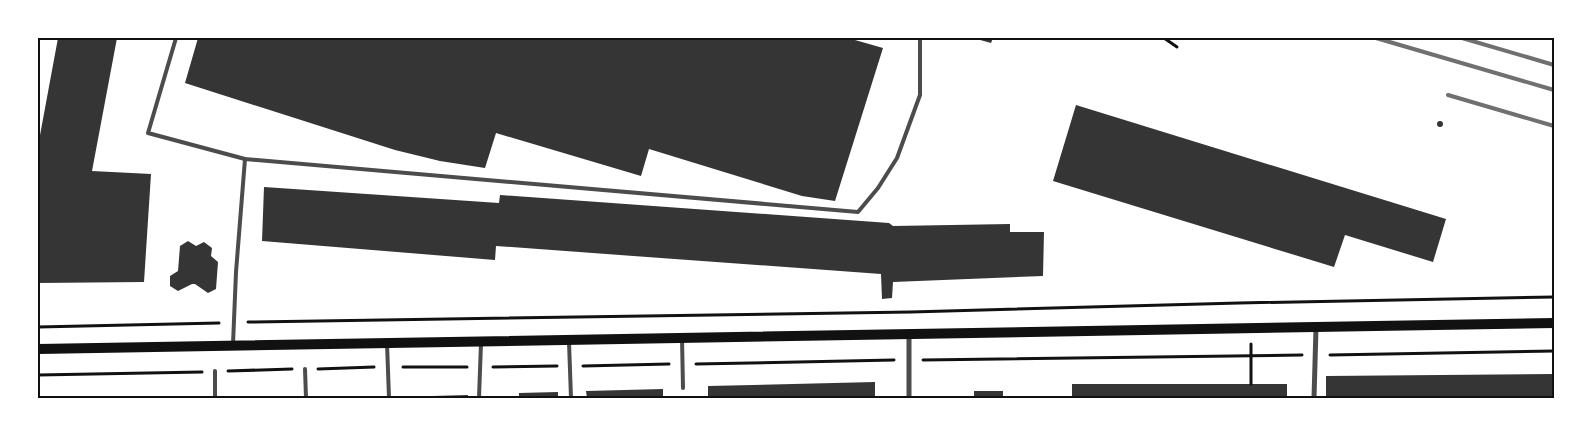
<svg xmlns="http://www.w3.org/2000/svg" width="1592" height="436" font-family="'Noto Serif',serif">
<rect width="100%" height="100%" fill="#fff"/>
<g fill="#353535">
<path d="M 58,38 L 117,38 L 92,171 L 151,174 L 144,282 L 38,283 L 38,146 Z"/>
<path d="M 198,38 L 848,38 L 883,48 L 835,201 L 802,196 L 649,149 L 641,176 L 496,133 L 485,168 L 440,161 L 395,150 L 185,83 Z"/>
<path d="M 973,38 L 993,38 L 991,43 Z"/>
<path d="M 1076,105 L 1446,219 L 1433,262 L 1345,235 L 1334,267 L 1053,181 Z"/>
<circle cx="1440" cy="124" r="3"/>
<path d="M 264,187 L 499,203 L 500,195 L 889,223 L 893,226 L 1010,224 L 1010,232 L 1044,232 L 1043,276 L 893,282 L 892,298 L 882,299 L 881,274 L 496,246 L 495,260 L 262,241 Z"/>
<path d="M 188,241 L 196,246 L 204,242 L 212,248 L 211,256 L 218,262 L 216,289 L 208,293 L 195,284 L 192,284 L 178,291 L 170,286 L 170,276 L 178,271 L 180,246 Z"/>
<path d="M 1554,374 L 1554,398 L 1326,398 L 1326,376 Z"/>
<path d="M 875,382 L 875,398 L 708,398 L 708,386 Z"/>
<rect x="1072" y="384" width="215" height="14"/>
<path d="M 663,389 L 663,398 L 587,398 L 586,391 Z"/>
<rect x="974" y="391" width="29" height="7"/>
<path d="M 558,392 L 558,398 L 519,398 L 519,393 Z"/>
<path d="M 468,395 L 468,398 L 397,398 L 397,397 Z"/>
<path d="M 276,396 L 276,398 L 261,398 L 261,397 Z"/>
</g>
<g fill="none" stroke-linecap="round" stroke-linejoin="round">
<g stroke="#111" stroke-width="3">
<path d="M 1164,38 L 1177,47"/>
<path d="M 248,322 L 911,312 L 1239,303 L 1554,297"/>
<path d="M 38,327 L 219,323"/>
<path d="M 1330,355 L 1554,351"/>
<path d="M 923,360 L 1302,355"/>
<path d="M 696,364 L 894,360"/>
<path d="M 583,366 L 669,364"/>
<path d="M 403,367 L 467,367"/>
<path d="M 493,367 L 557,366"/>
<path d="M 318,369 L 374,367"/>
<path d="M 228,371 L 292,369"/>
<path d="M 38,375 L 202,372"/>
<path d="M 1251,384 L 1251,344"/>
</g>
<g stroke="#4c4c4c" stroke-width="4">
<path d="M 176,38 L 148,133 L 245,159 L 858,212 L 878,188 L 897,158 L 920,95 L 920,38"/>
<path d="M 682,338 L 683,388"/>
<path d="M 569,342 L 571,398"/>
<path d="M 387,343 L 389,398"/>
<path d="M 233,344 L 236,272 L 245,159"/>
<path d="M 305,369 L 306,398"/>
<path d="M 215,398 L 215,371"/>
<path d="M 479,398 L 481,343"/>
</g>
<g stroke="#4c4c4c" stroke-width="5">
<path d="M 909,334 L 909,398"/>
<path d="M 1314,398 L 1316,328"/>
</g>
<path stroke="#111" stroke-width="10" d="M 38,349 L 1554,323"/>
<g stroke="#707070" stroke-width="4">
<path d="M 1376,38 L 1554,90"/>
<path d="M 1462,38 L 1554,65"/>
<path d="M 1448,95 L 1554,126"/>
</g>
</g>
<rect width="1592" height="436" fill="none" stroke="#ffffff" stroke-width="78"/>
<rect x="39" y="39" width="1514" height="358" fill="none" stroke="#111" stroke-width="2"/>
</svg>
